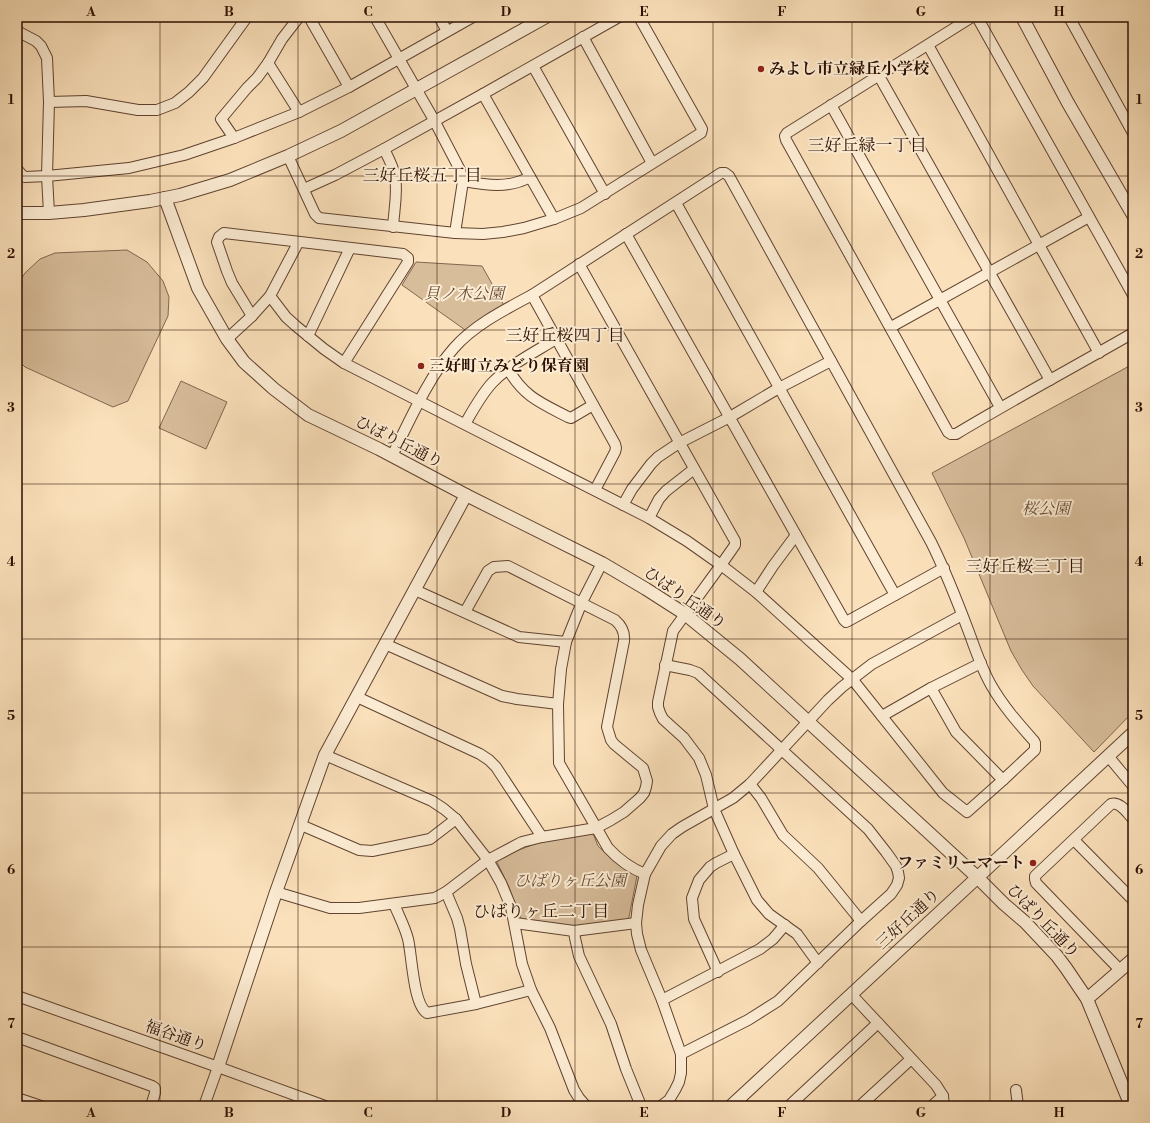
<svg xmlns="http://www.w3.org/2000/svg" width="1150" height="1123" font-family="'Libre Bodoni','Noto Serif JP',serif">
<rect width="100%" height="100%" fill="#fbe1bb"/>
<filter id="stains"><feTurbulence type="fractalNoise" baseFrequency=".005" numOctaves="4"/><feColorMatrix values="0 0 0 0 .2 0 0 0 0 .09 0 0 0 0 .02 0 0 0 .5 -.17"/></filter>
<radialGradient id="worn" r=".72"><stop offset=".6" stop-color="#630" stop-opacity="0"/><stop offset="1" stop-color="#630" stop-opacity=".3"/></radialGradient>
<g fill="#d8bd9b" stroke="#82664e">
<path d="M 127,250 L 147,262 L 163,281 L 169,297 L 168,316 L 128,401 L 113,407 L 25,367 L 17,359 L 17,285 L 25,273 L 40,259 L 55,253 Z"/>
<path d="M 416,262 L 482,266 L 506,309 L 468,332 L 402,285 Z"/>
<path d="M 1133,364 L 1133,712 L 1094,752 L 1033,686 L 1022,670 L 1011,651 L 964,538 L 932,473 Z"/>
<path d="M 181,381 L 227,402 L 206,449 L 159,428 Z"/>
<path d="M 592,831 L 598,846 L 614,861 L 637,876 L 628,922 L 571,926 L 521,919 L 509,887 L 496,860 L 519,850 L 537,843 Z"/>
</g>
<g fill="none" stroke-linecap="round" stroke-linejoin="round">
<defs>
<g id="minor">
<path d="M 309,17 L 349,87"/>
<path d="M 375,17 L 434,120 L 460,170 L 463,181 L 455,233"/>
<path d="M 439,17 L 447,31"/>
<path d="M 972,17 L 787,133 L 785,136 L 786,140 L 948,432 L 951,434 L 956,434 C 1014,399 1074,367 1133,333"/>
<path d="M 977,17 L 1133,295"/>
<path d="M 1069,17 L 1133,133"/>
<path d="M 1133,17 L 1133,18"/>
<path d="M 17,31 L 36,41 L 41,46 L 47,58 L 49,102 L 47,176 L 49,213"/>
<path d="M 583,37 L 652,163"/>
<path d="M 928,45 L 1099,353"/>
<path d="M 268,63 L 299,112"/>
<path d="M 533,66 L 605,194"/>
<path d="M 879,76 L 1050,380"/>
<path d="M 483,94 L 554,219"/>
<path d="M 49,102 L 86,101 L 138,110 L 157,110 L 175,103 L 189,92 L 203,78 L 247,17"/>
<path d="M 831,105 L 1000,407"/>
<path d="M 234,138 L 221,119 L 247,88 L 257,78 L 268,63 L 282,39 L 299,17"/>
<path d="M 384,149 C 388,157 393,166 395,176 C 398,192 394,210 393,227"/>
<path d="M 288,156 L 315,214 L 319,218 L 455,233 L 483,234 L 503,232 L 524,228 L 554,219 L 581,208 L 701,133 L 702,129 L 639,17"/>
<path d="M 17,169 L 22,175 L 25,177 L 47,176 L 129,168 L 184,155 L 234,138 L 299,112 L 349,87 L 473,17"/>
<path d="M 463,181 C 486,185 508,189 530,177"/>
<path d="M 304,189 L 335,175 L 384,149 L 483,94 L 619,17"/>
<path d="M 676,203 L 895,595"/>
<path d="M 626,234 L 844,620 L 846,622 L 848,621 L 944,568"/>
<path d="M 579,264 L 735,541 L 735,545 L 721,565 L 673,631 L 658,702 L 658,707 L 660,713 L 663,719 L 684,738 L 699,758 L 706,775 L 714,809 L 734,854 L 757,900 L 769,914 L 797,934 L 818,963"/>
<path d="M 532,295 L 615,444 L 616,448 L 615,452 L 595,490"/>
<path d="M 270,296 L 286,317 L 296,326 L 324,349 L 344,363 L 649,518 L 687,541 L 721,565 L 756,592 L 853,680 L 943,793 L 967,812 L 1003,780 L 1035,750 L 1035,743 L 1034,741 C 1018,723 1003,706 991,685 C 982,669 976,652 970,635 C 958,603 946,572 931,542 L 729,176 L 725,173 L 721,173 L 532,295 C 506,309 474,325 454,348 C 429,376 409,422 392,456"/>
<path d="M 252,316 L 232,283 L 227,271 L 217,242 L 219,237 L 224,233 L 403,254 L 408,258 L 408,262 L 344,363"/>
<path d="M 891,327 L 1089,217"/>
<path d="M 308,336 L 350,248"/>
<path d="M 227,339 L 252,316 L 270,296 L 298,243"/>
<path d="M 508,369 C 524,397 541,403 568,417 L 571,418 L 593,405"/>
<path d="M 465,424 C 473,410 481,395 492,383 C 509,365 535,352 556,339"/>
<path d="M 623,505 L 632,489 L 651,464 L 658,457 L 679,443 L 730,417 L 779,388 L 831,361"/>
<path d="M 649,518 L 659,499 L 666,491 L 694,469"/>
<path d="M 602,563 L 582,602 L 566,642 L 561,669 L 558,704 L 559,763 L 608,848 C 619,860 630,868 645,874"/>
<path d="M 415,590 L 519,637 L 566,642"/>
<path d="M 756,592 L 773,566 L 796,535"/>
<path d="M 385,644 L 502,696 L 517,699 L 558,704"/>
<path d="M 665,665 L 690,670 L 698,673 L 868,829 L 886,852 L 896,866 L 898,872 L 899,878 L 897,885 L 891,894 L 861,921 L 778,1001 L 748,1020 L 681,1054"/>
<path d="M 931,688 L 956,732 L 1003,780"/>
<path d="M 357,697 L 480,754 L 489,760 L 496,767 L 542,837"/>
<path d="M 882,716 L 931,688 L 981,663"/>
<path d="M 325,755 L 432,801 L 444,809 L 456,819 L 488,860 L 501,883 L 511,907 L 522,964 L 531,990 L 550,1028 L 574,1090 L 579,1098 L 586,1106"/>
<path d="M 1108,756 L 1133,786"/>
<path d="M 750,784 L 761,798 L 783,835 L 818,868 L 861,921"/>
<path d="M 301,825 L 359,850 L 372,851 L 430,839 L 456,819"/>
<path d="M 1074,840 L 1133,900"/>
<path d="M 276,892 L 330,908 L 359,908 L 435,898 L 446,892 L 488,860 L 522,842 L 542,837 L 596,828 L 611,820 L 624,812 L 640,798 L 644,793 L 646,787 L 647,781 L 643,768 L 614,744 L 611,740 L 607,727 L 624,641 C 625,632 622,626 615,620 L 508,566 L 494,567 L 488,571 L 465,612"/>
<path d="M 446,892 L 457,918 L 460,929 L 466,964 L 476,1004"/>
<path d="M 394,904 C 399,916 405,927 408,939 C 412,955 413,1004 427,1013 L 476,1004 L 531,990"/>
<path d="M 515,923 L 574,931 L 636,923"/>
<path d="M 574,931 L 575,938 L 579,956 L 611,1024 L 626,1069 L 641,1106"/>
<path d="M 1120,970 L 1036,883 L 1035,879 L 1035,876 L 1111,804 C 1120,801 1127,813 1133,819"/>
<path d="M 718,972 L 694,919 L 692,898 L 699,880 L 710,867 L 716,863 L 734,854"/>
<path d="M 851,994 L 936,1085 L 943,1096 L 944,1106"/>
<path d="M 17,996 L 218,1067 L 325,1106"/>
<path d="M 662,1000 L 760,949 L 773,939 L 785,925"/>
<path d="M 17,1037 L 152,1086 L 155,1088 L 155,1093 L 151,1106"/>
<path d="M 1016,1090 L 1018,1106"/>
<path d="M 17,1098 L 41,1106"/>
<path d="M 204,1106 L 218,1067"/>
<path d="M 661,1106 L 669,1100 L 675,1090 L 679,1082 L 681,1073 L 681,1054 L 662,1000 L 641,950 L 637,934 L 636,923 L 638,905 L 645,874 L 661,846 L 672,834 L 682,827 L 733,798 L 750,784 L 828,700 L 842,687 L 872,664 L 962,615"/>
<path d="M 789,1106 L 878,1023"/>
<path d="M 860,1106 L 911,1059"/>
<path d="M 932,1106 L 943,1096"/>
</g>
<g id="tertiary">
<path d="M 1022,17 L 1068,103 L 1133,215"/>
<path d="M 165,198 L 198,288 L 227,339 L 244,362 L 274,389 L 308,415 L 379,449 L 466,495 L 602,563 L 646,589 L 685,614 L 740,659 L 977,877 L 1004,904 L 1025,922 L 1057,956 L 1066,968 L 1087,999 L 1131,1106"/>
<path d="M 17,213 L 49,213 L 84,210 L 150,201 L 180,195 L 230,180 L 288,156 L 341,131 L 546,17"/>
<path d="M 1087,999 L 1133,959"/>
<path d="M 218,1067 L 276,892 L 325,755 L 466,495"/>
<path d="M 731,1106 L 1133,733"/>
</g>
</defs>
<use href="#minor" stroke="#604330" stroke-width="12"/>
<use href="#tertiary" stroke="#604330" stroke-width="14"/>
<use href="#minor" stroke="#fcecd3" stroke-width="10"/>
<use href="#tertiary" stroke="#fcecd3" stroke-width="12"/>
</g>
<path fill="none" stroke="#2c0e01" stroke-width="1" stroke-opacity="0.55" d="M 160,17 L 160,1106M 298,17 L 298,1106M 437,17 L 437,1106M 575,17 L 575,1106M 713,17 L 713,1106M 852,17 L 852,1106M 990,17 L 990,1106M 17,176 L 1133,176M 17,330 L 1133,330M 17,484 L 1133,484M 17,639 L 1133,639M 17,793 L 1133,793M 17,947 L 1133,947"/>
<g fill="#8f2418" stroke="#fcecd3" stroke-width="1.5">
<circle cx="761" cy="69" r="4"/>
<circle cx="421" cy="366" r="4"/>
<circle cx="1033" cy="863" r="4"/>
</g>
<g text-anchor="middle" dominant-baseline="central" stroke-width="4" stroke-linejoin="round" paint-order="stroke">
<g font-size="16" font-weight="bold" fill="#2c0e01" stroke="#fcecd3" text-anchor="start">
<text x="769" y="69">みよし市立緑丘小学校</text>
<text x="429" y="366">三好町立みどり保育園</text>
<text x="1025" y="863" text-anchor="end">ファミリーマート</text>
</g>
<g font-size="16" font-style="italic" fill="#684b37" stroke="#fcecd3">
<text x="464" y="294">貝ノ木公園</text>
<text x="1046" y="509">桜公園</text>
<text x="570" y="881">ひばりヶ丘公園</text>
</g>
<g font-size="16" fill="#2c0e01" stroke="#fcecd3">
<text transform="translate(399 442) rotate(27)">ひばり丘通り</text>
<text transform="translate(685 598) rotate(35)">ひばり丘通り</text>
<text transform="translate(908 919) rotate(-43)">三好丘通り</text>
<text transform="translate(1043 921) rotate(46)">ひばり丘通り</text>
<text transform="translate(176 1036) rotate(19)">福谷通り</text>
</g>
<g font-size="17" fill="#2c0e01" stroke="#fcecd3">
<text x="867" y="146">三好丘緑一丁目</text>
<text x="422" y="176">三好丘桜五丁目</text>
<text x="565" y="336">三好丘桜四丁目</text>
<text x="1025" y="567">三好丘桜三丁目</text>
<text x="541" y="912">ひばりヶ丘二丁目</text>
</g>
</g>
<rect width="1150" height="1123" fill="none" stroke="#fbe1bb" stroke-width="44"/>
<rect x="22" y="22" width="1106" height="1079" fill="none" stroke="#2c0e01" stroke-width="1.5"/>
<g font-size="13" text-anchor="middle" font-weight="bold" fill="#2c0e01">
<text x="91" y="16">A</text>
<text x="229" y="16">B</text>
<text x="368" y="16">C</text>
<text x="506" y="16">D</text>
<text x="644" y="16">E</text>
<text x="782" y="16">F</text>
<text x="921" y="16">G</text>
<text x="1059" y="16">H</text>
<text x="11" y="104">1</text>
<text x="1139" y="104">1</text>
<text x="11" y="258">2</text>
<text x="1139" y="258">2</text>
<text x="11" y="412">3</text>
<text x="1139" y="412">3</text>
<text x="11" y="566">4</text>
<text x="1139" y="566">4</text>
<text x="11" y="720">5</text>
<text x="1139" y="720">5</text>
<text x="11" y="874">6</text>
<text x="1139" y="874">6</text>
<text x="11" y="1028">7</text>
<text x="1139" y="1028">7</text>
<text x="91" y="1117">A</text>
<text x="229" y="1117">B</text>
<text x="368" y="1117">C</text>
<text x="506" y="1117">D</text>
<text x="644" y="1117">E</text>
<text x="782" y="1117">F</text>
<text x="921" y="1117">G</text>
<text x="1059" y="1117">H</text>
</g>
<rect width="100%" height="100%" filter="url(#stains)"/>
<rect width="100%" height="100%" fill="url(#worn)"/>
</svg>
